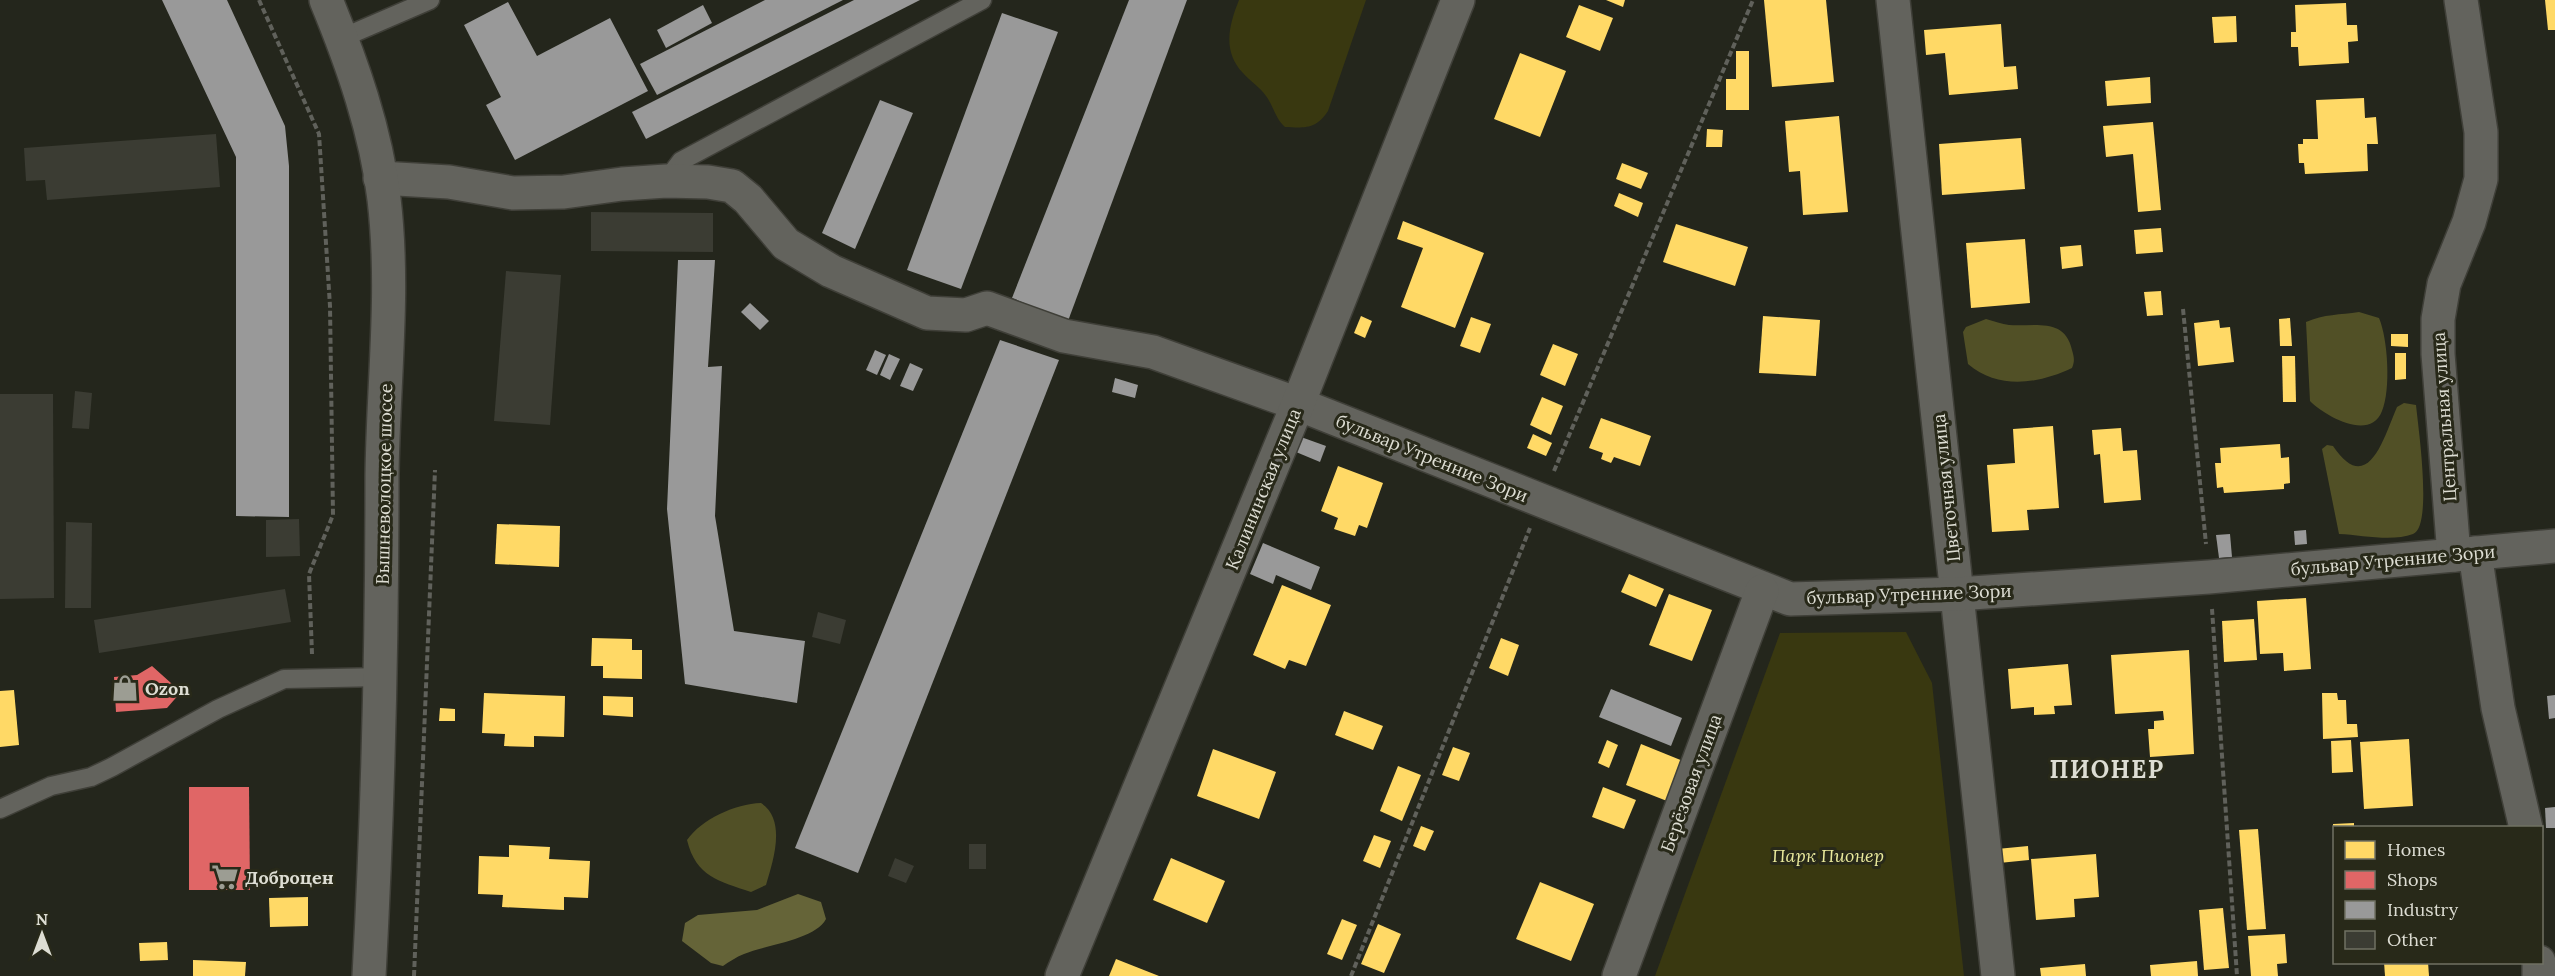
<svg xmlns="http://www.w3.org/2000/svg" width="2555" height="976" font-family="Lora,serif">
<rect width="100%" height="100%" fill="#24261c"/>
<g fill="#393810">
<path d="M 1239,0 L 1366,0 L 1328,111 C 1316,129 1306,128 1285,127 C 1275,118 1274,107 1266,96 C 1260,87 1250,81 1243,73 C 1222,51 1229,25 1239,0 Z"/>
<path d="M 1906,632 L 1932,683 L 1964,976 L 1655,976 L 1780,633 Z"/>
</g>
<g fill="#515026">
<path d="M 2359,312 L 2379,318 C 2388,339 2391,390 2382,411 C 2370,442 2325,416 2310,401 L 2306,322 C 2324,314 2340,315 2359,312 Z"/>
<path d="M 1986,319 C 1994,321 2002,324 2009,325 C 2034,327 2065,317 2072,350 C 2074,357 2075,361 2072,368 C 2038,384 1999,390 1968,364 L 1963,332 L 1966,327 Z"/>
<path d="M 2404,403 L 2416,405 C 2418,426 2433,527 2413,534 C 2392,542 2362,535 2339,534 L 2322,449 L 2327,445 L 2333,446 C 2368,498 2384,437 2397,407 Z"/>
<path d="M 761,803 C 787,820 773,861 766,885 L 751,892 C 719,881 696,877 687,840 C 702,819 735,804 761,803 Z"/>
</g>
<path fill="#656438" d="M 798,894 L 821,902 L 826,919 C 815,940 765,945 744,954 C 736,957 729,962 723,966 L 711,963 L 682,941 L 685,923 L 698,915 L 757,910 Z"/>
<g fill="#ffd966">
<path d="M 1606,0 L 1625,0 L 1623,7 Z"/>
<path d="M 1764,0 L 1826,0 L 1834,82 L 1772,87 Z"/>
<path d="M 2545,0 L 2555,0 L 2555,30 L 2548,30 Z"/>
<path d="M 2346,3 L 2347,25 L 2357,25 L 2358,41 L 2348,42 L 2349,63 L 2299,66 L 2298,47 L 2291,47 L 2291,32 L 2296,32 L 2295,5 Z"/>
<path d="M 1579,5 L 1613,18 L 1600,51 L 1566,37 Z"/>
<path d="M 2236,16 L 2237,42 L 2214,43 L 2212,17 Z"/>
<path d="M 2001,24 L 2004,67 L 2016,66 L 2018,89 L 1949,95 L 1945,53 L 1926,55 L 1924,30 Z"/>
<path d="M 1736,51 L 1749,51 L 1749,110 L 1726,110 L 1726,79 L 1736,79 Z"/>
<path d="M 1520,53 L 1566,71 L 1540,137 L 1494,119 Z"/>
<path d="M 2150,77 L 2151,103 L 2107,106 L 2105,81 Z"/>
<path d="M 2364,98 L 2365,118 L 2376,117 L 2378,144 L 2367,144 L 2368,171 L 2305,174 L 2304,163 L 2299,163 L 2298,144 L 2303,144 L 2303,139 L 2318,139 L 2316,100 Z"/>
<path d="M 1839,116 L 1848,212 L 1803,215 L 1800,171 L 1789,172 L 1785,121 Z"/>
<path d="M 2153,122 L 2161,210 L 2138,212 L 2133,154 L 2106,157 L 2103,126 Z"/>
<path d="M 1707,129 L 1723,130 L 1722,147 L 1706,147 Z"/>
<path d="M 2021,138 L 2025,189 L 1942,195 L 1939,144 Z"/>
<path d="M 1622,163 L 1648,173 L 1641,189 L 1616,179 Z"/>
<path d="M 1619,193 L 1643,203 L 1638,217 L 1614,206 Z"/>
<path d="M 1403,221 L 1484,253 L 1455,328 L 1401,307 L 1423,248 L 1397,239 Z"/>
<path d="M 1676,224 L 1748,247 L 1735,286 L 1663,262 Z"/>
<path d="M 2161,228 L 2163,252 L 2136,254 L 2134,230 Z"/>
<path d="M 2025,239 L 2030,303 L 1971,308 L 1966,243 Z"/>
<path d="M 2081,245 L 2083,266 L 2062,269 L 2060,247 Z"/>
<path d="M 2161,291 L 2163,315 L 2147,316 L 2144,292 Z"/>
<path d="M 1361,316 L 1372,321 L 1365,338 L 1354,333 Z"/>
<path d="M 1763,316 L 1820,320 L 1816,376 L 1759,373 Z"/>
<path d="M 1471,317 L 1491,324 L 1480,353 L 1460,346 Z"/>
<path d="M 2290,318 L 2292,346 L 2280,346 L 2279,319 Z"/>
<path d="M 2219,320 L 2220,328 L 2230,327 L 2234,362 L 2198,366 L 2194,323 Z"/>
<path d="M 2391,334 L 2408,334 L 2408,347 L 2391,346 Z"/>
<path d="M 1553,344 L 1578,354 L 1565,386 L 1540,375 Z"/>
<path d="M 2395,353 L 2406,353 L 2406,379 L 2395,380 Z"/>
<path d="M 2282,356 L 2295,356 L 2296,402 L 2283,402 Z"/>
<path d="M 1542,397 L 1563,406 L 1551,435 L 1530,425 Z"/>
<path d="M 1601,418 L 1651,436 L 1640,466 L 1614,457 L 1611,463 L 1601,459 L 1603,453 L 1589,448 Z"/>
<path d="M 2053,426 L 2059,508 L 2027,510 L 2029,530 L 1992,532 L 1987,465 L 2015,463 L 2013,429 Z"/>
<path d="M 2121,428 L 2123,451 L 2137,450 L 2141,500 L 2104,503 L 2100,454 L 2094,455 L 2092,430 Z"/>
<path d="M 1533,434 L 1552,443 L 1546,456 L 1527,448 Z"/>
<path d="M 2280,444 L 2281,458 L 2289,457 L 2290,483 L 2284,484 L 2284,489 L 2224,493 L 2223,487 L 2217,488 L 2215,463 L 2221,463 L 2220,448 Z"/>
<path d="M 1338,466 L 1383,483 L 1367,528 L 1359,525 L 1355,536 L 1334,529 L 1338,518 L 1321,511 Z"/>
<path d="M 497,524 L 560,526 L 559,567 L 495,564 Z"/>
<path d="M 1629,574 L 1664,589 L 1656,607 L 1621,592 Z"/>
<path d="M 1282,585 L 1331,605 L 1306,666 L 1289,660 L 1285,669 L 1253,655 Z"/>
<path d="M 1669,594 L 1712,610 L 1692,661 L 1649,645 Z"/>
<path d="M 2306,598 L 2311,669 L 2284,671 L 2283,653 L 2260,654 L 2257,601 Z"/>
<path d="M 2254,619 L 2257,660 L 2224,662 L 2222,621 Z"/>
<path d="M 592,638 L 632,639 L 632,650 L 642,650 L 642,679 L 603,678 L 603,666 L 591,666 Z"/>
<path d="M 1501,638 L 1519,645 L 1508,676 L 1489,668 Z"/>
<path d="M 2189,650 L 2194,754 L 2150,757 L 2148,729 L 2154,729 L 2154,721 L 2164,720 L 2163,711 L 2115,714 L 2111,655 Z"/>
<path d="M 2068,664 L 2072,705 L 2054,706 L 2055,714 L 2034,715 L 2034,707 L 2011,709 L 2008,669 Z"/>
<path d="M 14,690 L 19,745 L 0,747 L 0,691 Z"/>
<path d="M 484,693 L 565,696 L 564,737 L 534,736 L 534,747 L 504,746 L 505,734 L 482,733 Z"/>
<path d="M 2322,693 L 2337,693 L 2338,700 L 2346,700 L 2347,724 L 2357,724 L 2358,737 L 2323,739 Z"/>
<path d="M 603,696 L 633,697 L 633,717 L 603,715 Z"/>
<path d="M 440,708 L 455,709 L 455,721 L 439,721 Z"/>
<path d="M 1344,711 L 1383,726 L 1373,750 L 1335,735 Z"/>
<path d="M 2409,739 L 2413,806 L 2364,809 L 2360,742 Z"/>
<path d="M 1607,740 L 1618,745 L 1609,768 L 1598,763 Z"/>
<path d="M 2351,740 L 2353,772 L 2332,773 L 2331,741 Z"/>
<path d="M 1641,744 L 1683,761 L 1667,801 L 1626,785 Z"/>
<path d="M 1453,747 L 1470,753 L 1459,781 L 1442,775 Z"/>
<path d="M 1213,749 L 1276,772 L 1259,819 L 1197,796 Z"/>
<path d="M 1398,766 L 1421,775 L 1402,821 L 1380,811 Z"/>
<path d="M 1603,787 L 1636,800 L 1624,829 L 1592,817 Z"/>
<path d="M 2354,823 L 2354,828 L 2333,828 L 2333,824 Z"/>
<path d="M 1421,826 L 1434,831 L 1425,851 L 1413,846 Z"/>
<path d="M 2258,829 L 2266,929 L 2247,930 L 2239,830 Z"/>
<path d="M 1374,835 L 1391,841 L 1380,868 L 1363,861 Z"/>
<path d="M 509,845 L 550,847 L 549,859 L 590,861 L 588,898 L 564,897 L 564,910 L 502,907 L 503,895 L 478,894 L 479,856 L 509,857 Z"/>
<path d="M 2028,846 L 2029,860 L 1999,863 L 1997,849 Z"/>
<path d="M 2096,854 L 2099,897 L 2074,899 L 2075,917 L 2036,920 L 2031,859 Z"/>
<path d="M 1171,858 L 1225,881 L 1207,923 L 1153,900 Z"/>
<path d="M 1540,882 L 1594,904 L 1571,961 L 1516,939 Z"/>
<path d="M 308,897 L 308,926 L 270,927 L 269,898 Z"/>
<path d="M 2223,908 L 2229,968 L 2204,970 L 2199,910 Z"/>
<path d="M 1342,919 L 1357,925 L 1342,960 L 1327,954 Z"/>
<path d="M 1378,924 L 1401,934 L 1384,973 L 1361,964 Z"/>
<path d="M 2285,934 L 2287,963 L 2277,964 L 2278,976 L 2251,976 L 2248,936 Z"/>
<path d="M 167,942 L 168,960 L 140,961 L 139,943 Z"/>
<path d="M 1116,959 L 1159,976 L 1109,976 Z"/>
<path d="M 193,960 L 246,962 L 245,976 L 193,976 Z"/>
<path d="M 2197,961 L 2198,976 L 2151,976 L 2150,965 Z"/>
<path d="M 2384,962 L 2428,962 L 2429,976 L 2385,976 Z"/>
<path d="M 2085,964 L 2086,976 L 2041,976 L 2040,968 Z"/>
</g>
<g fill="#e06666">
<path d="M 152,666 L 181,692 L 167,708 L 116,712 L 114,677 L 137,675 Z"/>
<path d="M 189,787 L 249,787 L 250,890 L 189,890 Z"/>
</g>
<g fill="#999">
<path d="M 162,0 L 227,0 L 285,126 L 289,166 L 289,517 L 236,516 L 236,157 Z"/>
<path d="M 765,0 L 843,0 L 657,95 L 640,64 Z"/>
<path d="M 854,0 L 920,0 L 646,139 L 632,112 Z"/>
<path d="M 1129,0 L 1187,0 L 1068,321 L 1012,298 Z"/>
<path d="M 508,2 L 537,56 L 610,18 L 648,91 L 515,160 L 486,105 L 501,97 L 464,25 Z"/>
<path d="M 703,5 L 712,23 L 666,48 L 657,30 Z"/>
<path d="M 1002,13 L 1058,32 L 961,289 L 907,270 Z"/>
<path d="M 880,100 L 913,113 L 855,249 L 822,233 Z"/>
<path d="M 678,260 L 715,260 L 708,367 L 722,366 L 715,516 L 734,631 L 805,641 L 797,703 L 685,684 L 667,509 Z"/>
<path d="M 750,303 L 769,321 L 760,330 L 741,312 Z"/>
<path d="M 1000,340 L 1059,360 L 858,873 L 795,848 Z"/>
<path d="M 875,350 L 886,355 L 877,375 L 866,370 Z"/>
<path d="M 889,354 L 900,359 L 890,380 L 880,375 Z"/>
<path d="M 910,363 L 923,369 L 913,391 L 900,386 Z"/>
<path d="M 1115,378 L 1138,385 L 1135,398 L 1112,392 Z"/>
<path d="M 1301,437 L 1326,446 L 1320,462 L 1296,452 Z"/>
<path d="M 2306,530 L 2307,544 L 2295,545 L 2294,531 Z"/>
<path d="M 2230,534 L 2232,557 L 2219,558 L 2216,535 Z"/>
<path d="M 1263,543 L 1320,567 L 1311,590 L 1276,575 L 1273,584 L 1250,574 Z"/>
<path d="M 1611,689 L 1682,718 L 1671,746 L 1599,717 Z"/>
<path d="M 2555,695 L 2555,718 L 2549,719 L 2547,696 Z"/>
<path d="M 2555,807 L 2555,828 L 2546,828 L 2545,808 Z"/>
</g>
<g fill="#3b3c33">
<path d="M 216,134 L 220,187 L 47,200 L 45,180 L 26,181 L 24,148 Z"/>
<path d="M 591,212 L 713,213 L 713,252 L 591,251 Z"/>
<path d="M 506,271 L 561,275 L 550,425 L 494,421 Z"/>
<path d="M 75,391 L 92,393 L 89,429 L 72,428 Z"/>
<path d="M 0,394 L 53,394 L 54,598 L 0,599 Z"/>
<path d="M 299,519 L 300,556 L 266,557 L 266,520 Z"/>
<path d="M 66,522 L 92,523 L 91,608 L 65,608 Z"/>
<path d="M 285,589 L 291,622 L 99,653 L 94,620 Z"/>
<path d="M 818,612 L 846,620 L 840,644 L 812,637 Z"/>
<rect x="969" y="844" width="17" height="25"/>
<path d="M 895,858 L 914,866 L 906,883 L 888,876 Z"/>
</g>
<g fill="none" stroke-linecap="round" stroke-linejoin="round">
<defs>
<g id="lane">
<path d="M 342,38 L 430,0"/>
<path d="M 666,181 L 681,161 L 982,0"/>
<path d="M 0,809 L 51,786 L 91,777 L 112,767 L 218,709 L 284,679 L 382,677"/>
</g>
<g id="street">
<path d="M 1893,0 L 1998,976"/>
<path d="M 380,178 L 449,182 L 513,193 L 564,192 L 622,184 L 666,181 L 708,182 L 732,186 L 748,199 L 786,244 L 831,271 L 927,313 L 966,315 L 987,308 L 1064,336 L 1153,352 L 1298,404 L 1790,599 L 1957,594 L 2209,577 L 2555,546"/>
<path d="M 2475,553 L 2498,708 L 2526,828"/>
<path d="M 2454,555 L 2438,354 L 2438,319 L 2444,284 L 2469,222 L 2481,179 L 2481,132 L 2461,0"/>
<path d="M 2539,962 L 2539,976"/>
<path d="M 1062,976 L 1298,404 L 1458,0"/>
<path d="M 1619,976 L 1762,591"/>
</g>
<path id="secondary" d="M 326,0 C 352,63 376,131 384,199 C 395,291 383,384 382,476 C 382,643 378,809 369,976"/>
</defs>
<use href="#lane" stroke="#3f3f38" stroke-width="21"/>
<use href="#street" stroke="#3f3f38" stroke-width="36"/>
<use href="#secondary" stroke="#3f3f38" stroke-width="36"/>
<g stroke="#60615b" stroke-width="4" stroke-dasharray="6 3" stroke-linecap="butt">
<path d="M 259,0 L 319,134 L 330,306 L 333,515 L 309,574 L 312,654"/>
<path d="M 2183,309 L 2206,544"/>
<path d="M 1554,471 L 1753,0"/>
<path d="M 2212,609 L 2237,976"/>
<path d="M 414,976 L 435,470"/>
<path d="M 1351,976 L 1530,528"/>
</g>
<use href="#lane" stroke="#63635d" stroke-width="18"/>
<use href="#street" stroke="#63635d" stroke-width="33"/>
<use href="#secondary" stroke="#63635d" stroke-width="33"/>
</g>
<defs>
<symbol id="shop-bare" viewBox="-9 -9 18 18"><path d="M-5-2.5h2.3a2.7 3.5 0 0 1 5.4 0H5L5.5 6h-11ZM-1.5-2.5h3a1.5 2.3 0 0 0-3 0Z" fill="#9c9d93" stroke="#282919" stroke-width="2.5" paint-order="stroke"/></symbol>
<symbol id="supermarket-bare" viewBox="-9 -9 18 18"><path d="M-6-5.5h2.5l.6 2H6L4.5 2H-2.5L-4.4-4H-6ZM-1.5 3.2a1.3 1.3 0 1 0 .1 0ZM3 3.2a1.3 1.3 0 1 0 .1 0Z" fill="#9c9d93" stroke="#282919" stroke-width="2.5" paint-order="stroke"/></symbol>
</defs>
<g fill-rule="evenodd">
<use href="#shop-bare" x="106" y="669" width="38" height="38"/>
<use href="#supermarket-bare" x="206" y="858" width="38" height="38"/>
</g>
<g text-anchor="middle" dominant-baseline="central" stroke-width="6" stroke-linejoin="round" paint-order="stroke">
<g font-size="18" fill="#ddddd3" stroke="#282919">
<text transform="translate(2444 417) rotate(-94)">Центральная улица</text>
<text transform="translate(1432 458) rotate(22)">бульвар Утренние Зори</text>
<text transform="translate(384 484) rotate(-89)">Вышневолоцкое шоссе</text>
<text transform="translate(1946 488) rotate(-96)">Цветочная улица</text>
<text transform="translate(1263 489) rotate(-68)">Калининская улица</text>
<text transform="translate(2393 560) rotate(-5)">бульвар Утренние Зори</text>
<text transform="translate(1909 594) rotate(-2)">бульвар Утренние Зори</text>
<text transform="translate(1691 783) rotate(-70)">Берёзовая улица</text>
</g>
<g font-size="18" font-weight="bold" fill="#ddddd3" stroke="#282919" text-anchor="start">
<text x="145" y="688">Ozon</text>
<text x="245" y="877">Доброцен</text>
</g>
<g font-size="18" font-style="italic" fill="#e9e99c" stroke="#282919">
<text x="1828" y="855">Парк Пионер</text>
</g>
<g font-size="24" font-weight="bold" letter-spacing="1.5" fill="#ddddd3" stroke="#282919">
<text x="2107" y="769">ПИОНЕР</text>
</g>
</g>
<rect x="2333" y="826" width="210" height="138" fill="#282919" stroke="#707163" stroke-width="1.5"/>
<rect x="2345" y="841" width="30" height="18" fill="#ffd966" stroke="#707163" stroke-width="1.5"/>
<text x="2387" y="856" font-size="18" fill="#ddddd3">Homes</text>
<rect x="2345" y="871" width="30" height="18" fill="#e06666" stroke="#707163" stroke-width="1.5"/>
<text x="2387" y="886" font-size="18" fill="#ddddd3">Shops</text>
<rect x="2345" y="901" width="30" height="18" fill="#999999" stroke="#707163" stroke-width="1.5"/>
<text x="2387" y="916" font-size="18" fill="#ddddd3">Industry</text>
<rect x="2345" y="931" width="30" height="18" fill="#3b3c33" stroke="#707163" stroke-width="1.5"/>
<text x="2387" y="946" font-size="18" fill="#ddddd3">Other</text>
<g transform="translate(42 934)" stroke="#282919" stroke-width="4.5" paint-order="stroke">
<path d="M0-4.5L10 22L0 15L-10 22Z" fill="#ddddd3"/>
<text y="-9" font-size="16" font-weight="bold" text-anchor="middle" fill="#ddddd3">N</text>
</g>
</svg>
